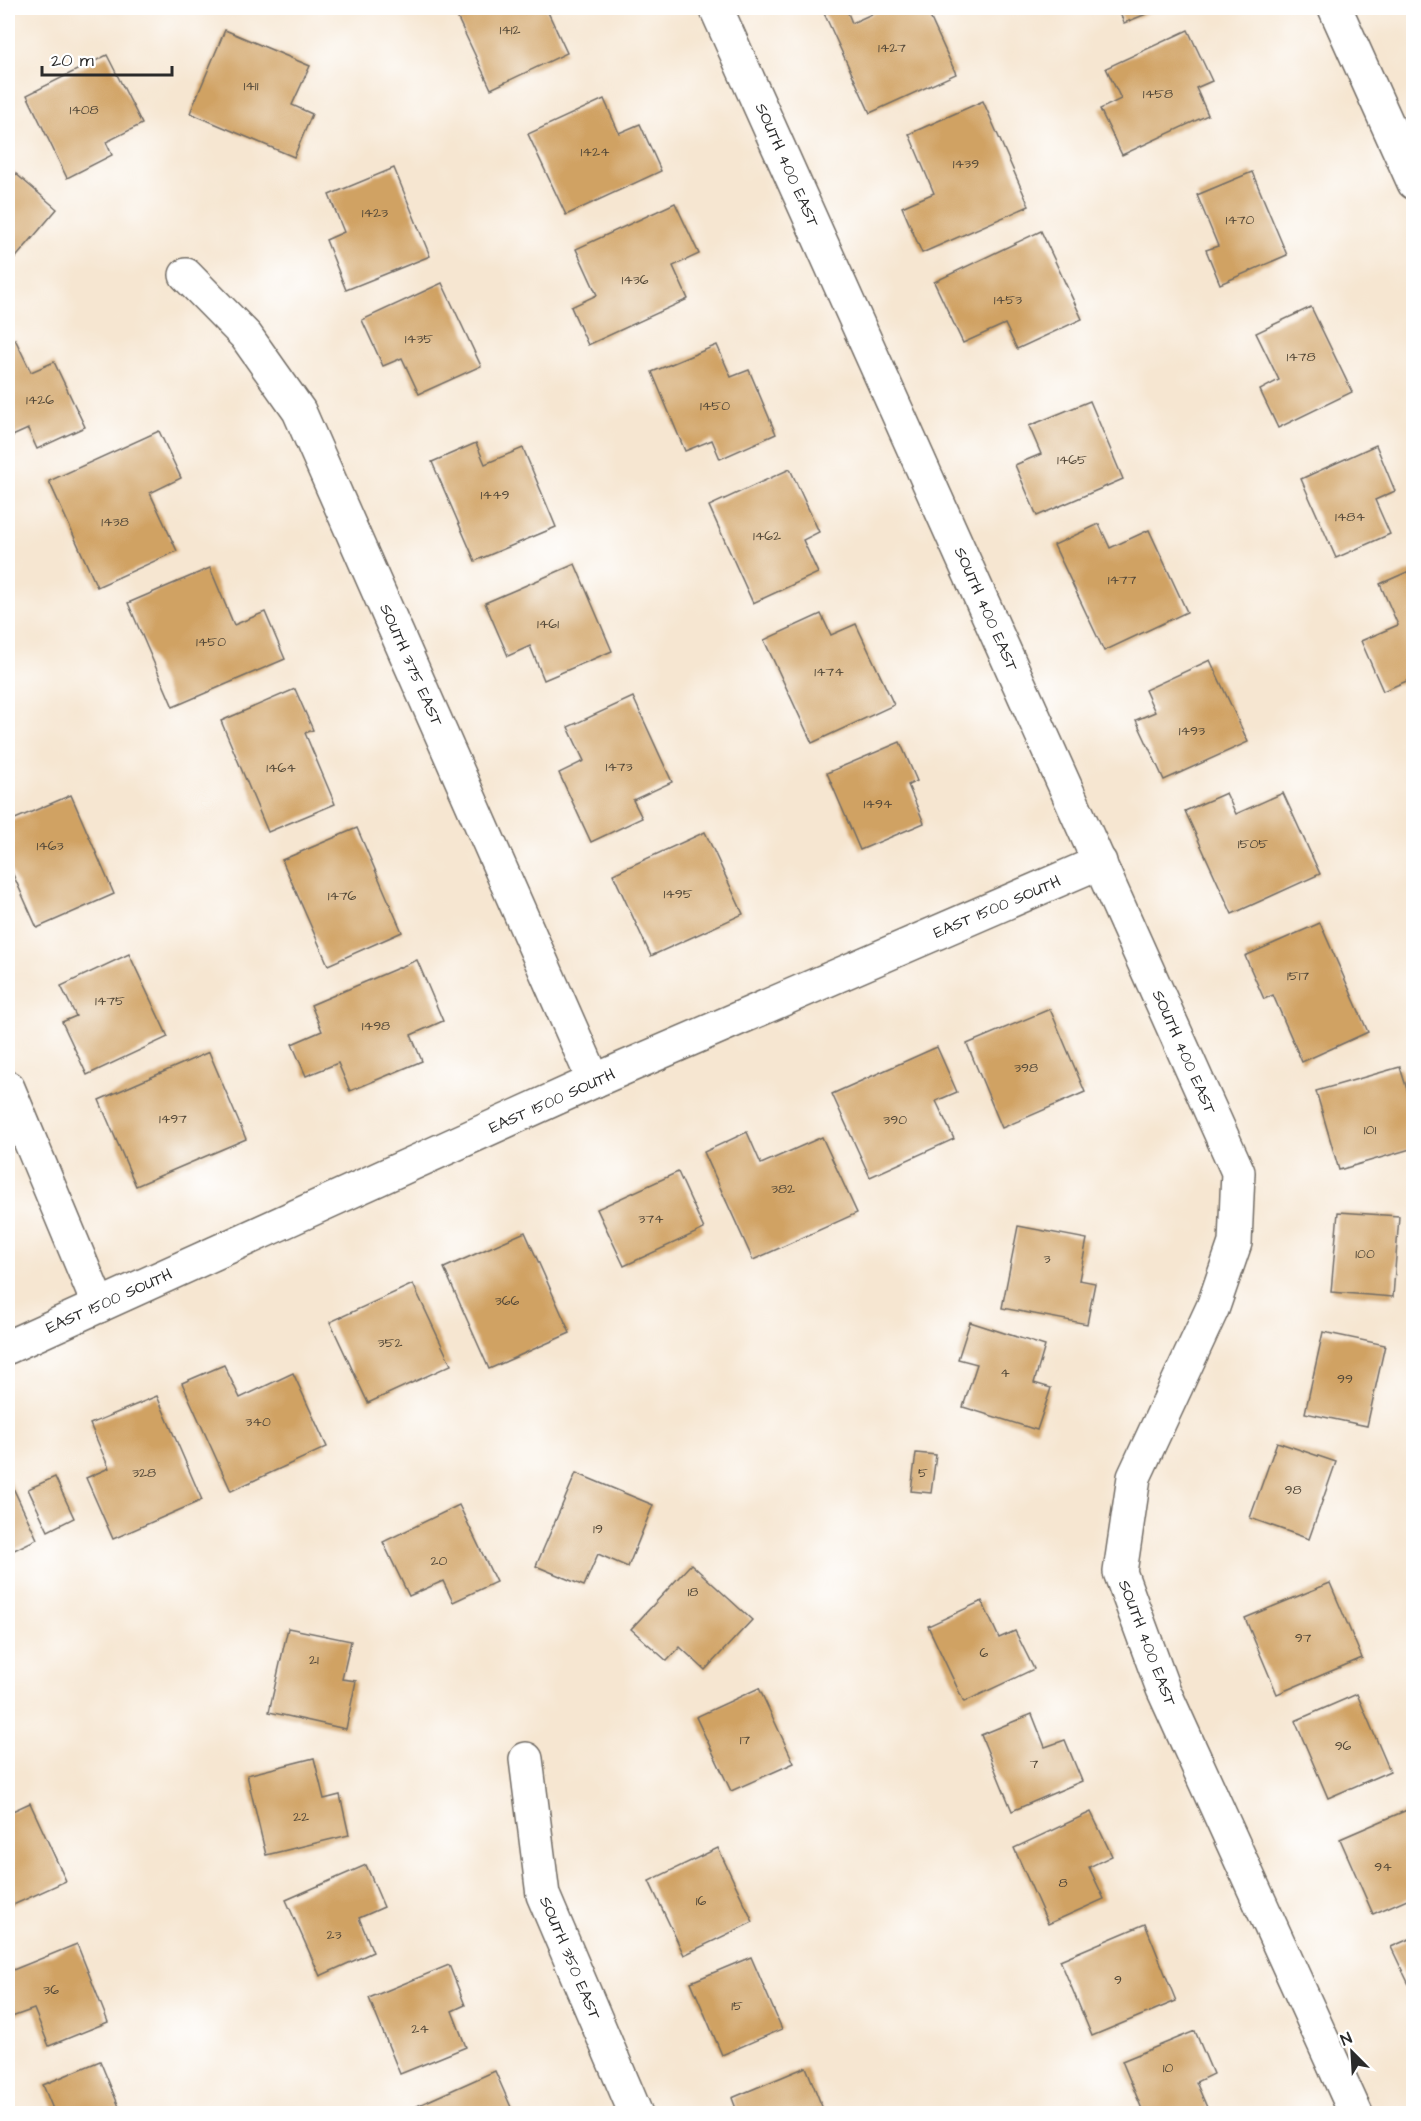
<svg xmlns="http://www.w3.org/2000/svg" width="1421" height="2121" font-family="'Architects Daughter',sans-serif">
<rect width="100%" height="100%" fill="#fff"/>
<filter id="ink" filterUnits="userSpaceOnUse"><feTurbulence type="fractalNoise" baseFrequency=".0167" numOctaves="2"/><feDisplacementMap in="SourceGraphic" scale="12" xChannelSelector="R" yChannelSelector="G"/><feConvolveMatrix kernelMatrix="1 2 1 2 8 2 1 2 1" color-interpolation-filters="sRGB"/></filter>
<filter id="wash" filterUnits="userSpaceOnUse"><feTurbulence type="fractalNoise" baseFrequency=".008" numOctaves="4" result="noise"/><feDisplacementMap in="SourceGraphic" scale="24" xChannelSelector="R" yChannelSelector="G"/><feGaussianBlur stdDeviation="1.35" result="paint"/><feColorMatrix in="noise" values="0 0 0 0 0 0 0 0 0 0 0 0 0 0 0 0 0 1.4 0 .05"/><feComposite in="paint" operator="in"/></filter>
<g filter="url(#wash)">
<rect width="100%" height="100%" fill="#f6e6d1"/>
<g id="blocks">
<g fill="#d0a263">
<path d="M 453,8 L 546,8 L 567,53 L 491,89 Z"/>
<path d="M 830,8 L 846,8 L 852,23 L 885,8 L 926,8 L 956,74 L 870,113 L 823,11 Z"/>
<path d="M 1118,8 L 1161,8 L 1124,23 Z"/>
<path d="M 225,30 L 310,66 L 292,105 L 312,114 L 294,157 L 190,113 Z"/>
<path d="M 1188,30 L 1212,81 L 1196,88 L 1208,115 L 1122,155 L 1100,109 L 1121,99 L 1106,68 Z"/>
<path d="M 107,55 L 142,124 L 106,142 L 112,155 L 67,178 L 27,95 Z"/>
<path d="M 604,99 L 619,133 L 640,124 L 661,171 L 566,215 L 528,134 Z"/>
<path d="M 983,101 L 1029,206 L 922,253 L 902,207 L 934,193 L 909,134 Z"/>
<path d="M 8,167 L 57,209 L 12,262 L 8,258 Z"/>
<path d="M 394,168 L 430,256 L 346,290 L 326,240 L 344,232 L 329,195 Z"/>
<path d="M 1252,172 L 1287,255 L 1220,284 L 1206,250 L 1218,246 L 1197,195 Z"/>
<path d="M 675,203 L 699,254 L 673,266 L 688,299 L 588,345 L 571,307 L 597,295 L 576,249 Z"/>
<path d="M 1041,231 L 1082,319 L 1017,349 L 1005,324 L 963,343 L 934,282 Z"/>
<path d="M 442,283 L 481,366 L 419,394 L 402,358 L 383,366 L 362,320 Z"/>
<path d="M 1311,307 L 1352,392 L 1278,428 L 1260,390 L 1279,380 L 1256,333 Z"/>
<path d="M 15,339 L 31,372 L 54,362 L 85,427 L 37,449 L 28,429 L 8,438 L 8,342 Z"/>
<path d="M 717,345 L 731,377 L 749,370 L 776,434 L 720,459 L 712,440 L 685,451 L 652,372 Z"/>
<path d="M 1090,401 L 1123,479 L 1037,516 L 1015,465 L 1041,454 L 1029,426 Z"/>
<path d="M 159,431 L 181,478 L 150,493 L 177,551 L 97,587 L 49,481 Z"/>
<path d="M 476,443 L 485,464 L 523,448 L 556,527 L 475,561 L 432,462 Z"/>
<path d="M 1376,445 L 1395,491 L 1375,500 L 1390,534 L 1336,558 L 1301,479 Z"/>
<path d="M 790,469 L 819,532 L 803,540 L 818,573 L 753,603 L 709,506 Z"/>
<path d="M 1099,524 L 1110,548 L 1149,530 L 1187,612 L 1104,651 L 1054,545 Z"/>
<path d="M 575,564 L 612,651 L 544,680 L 530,646 L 508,656 L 485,603 Z"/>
<path d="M 210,568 L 234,625 L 265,612 L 285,659 L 173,707 L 128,603 Z"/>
<path d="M 1414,569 L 1414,678 L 1383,691 L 1361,641 L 1398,625 L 1380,584 Z"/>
<path d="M 821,614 L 831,635 L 856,624 L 894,705 L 812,743 L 764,640 Z"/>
<path d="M 1210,660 L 1248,742 L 1164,780 L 1136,720 L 1155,712 L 1145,690 Z"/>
<path d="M 295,689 L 313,730 L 305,733 L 335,804 L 268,832 L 221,721 Z"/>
<path d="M 633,697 L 672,782 L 633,800 L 642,818 L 591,842 L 559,773 L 584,761 L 568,727 Z"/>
<path d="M 900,742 L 917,781 L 908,785 L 924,823 L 860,850 L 827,773 Z"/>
<path d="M 1226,793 L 1236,814 L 1283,793 L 1320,874 L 1232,914 L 1185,811 Z"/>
<path d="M 71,795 L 114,894 L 37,928 L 11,870 L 8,871 L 8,822 Z"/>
<path d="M 357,828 L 402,932 L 328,965 L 282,860 Z"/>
<path d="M 705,832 L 743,914 L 651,956 L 613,874 Z"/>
<path d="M 1320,923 L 1368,1032 L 1302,1062 L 1273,995 L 1264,999 L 1245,956 Z"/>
<path d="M 129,954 L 168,1037 L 87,1075 L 62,1022 L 76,1016 L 61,986 Z"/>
<path d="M 417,960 L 443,1021 L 411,1035 L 422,1061 L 350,1091 L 338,1063 L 306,1076 L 292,1044 L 322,1031 L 311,1005 Z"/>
<path d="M 1050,1009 L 1085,1092 L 1002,1128 L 967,1044 Z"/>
<path d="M 937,1047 L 957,1092 L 936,1101 L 954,1139 L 870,1177 L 832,1094 Z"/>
<path d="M 209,1052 L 246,1139 L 136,1186 L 99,1100 Z"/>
<path d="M 1400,1067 L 1414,1112 L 1414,1148 L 1339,1170 L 1316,1091 Z"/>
<path d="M 747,1132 L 761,1164 L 822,1137 L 857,1213 L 753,1260 L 704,1152 Z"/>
<path d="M 678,1172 L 704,1229 L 624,1266 L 597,1209 Z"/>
<path d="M 1338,1212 L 1399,1216 L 1393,1297 L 1331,1292 Z"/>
<path d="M 1018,1226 L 1087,1239 L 1079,1280 L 1095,1283 L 1087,1324 L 1002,1308 Z"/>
<path d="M 525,1232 L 570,1333 L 489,1369 L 444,1268 Z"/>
<path d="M 413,1284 L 451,1365 L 368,1403 L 330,1322 Z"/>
<path d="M 970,1322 L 1045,1346 L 1034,1383 L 1051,1388 L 1037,1430 L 963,1407 L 977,1364 L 958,1359 Z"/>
<path d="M 1323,1332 L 1385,1345 L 1367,1426 L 1305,1413 Z"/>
<path d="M 224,1365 L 240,1398 L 293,1373 L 327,1447 L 231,1491 L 182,1383 Z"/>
<path d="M 157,1396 L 202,1500 L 113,1539 L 86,1478 L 109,1468 L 90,1424 Z"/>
<path d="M 1277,1442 L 1336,1462 L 1309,1539 L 1250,1518 Z"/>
<path d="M 916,1453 L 936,1455 L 931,1493 L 911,1491 Z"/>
<path d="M 576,1473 L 653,1505 L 628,1567 L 598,1554 L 584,1586 L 536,1566 Z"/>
<path d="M 8,1477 L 37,1539 L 8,1553 Z"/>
<path d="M 55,1477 L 74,1518 L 48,1531 L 28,1489 Z"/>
<path d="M 459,1505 L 496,1582 L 453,1602 L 443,1581 L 409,1596 L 383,1542 Z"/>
<path d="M 691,1564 L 752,1620 L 705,1670 L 680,1647 L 667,1661 L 631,1629 Z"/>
<path d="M 1330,1583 L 1362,1658 L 1277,1694 L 1245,1618 Z"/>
<path d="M 982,1601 L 999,1638 L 1015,1631 L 1034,1669 L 964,1702 L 928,1626 Z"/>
<path d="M 288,1628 L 351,1641 L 342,1679 L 356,1681 L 346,1729 L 269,1712 Z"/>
<path d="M 759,1688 L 794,1763 L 731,1791 L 696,1717 Z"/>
<path d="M 1357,1694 L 1390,1771 L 1328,1798 L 1295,1721 Z"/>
<path d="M 1032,1714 L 1045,1747 L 1065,1740 L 1082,1781 L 1012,1811 L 981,1735 Z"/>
<path d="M 314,1758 L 324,1799 L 340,1795 L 349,1835 L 266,1855 L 247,1775 Z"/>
<path d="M 30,1803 L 66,1881 L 11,1906 L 8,1899 L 8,1813 Z"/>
<path d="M 1414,1807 L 1414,1896 L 1373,1914 L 1340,1839 Z"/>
<path d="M 1091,1812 L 1112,1856 L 1089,1867 L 1104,1899 L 1048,1924 L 1014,1848 Z"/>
<path d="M 718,1848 L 753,1922 L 684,1955 L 649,1881 Z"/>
<path d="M 366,1865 L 384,1907 L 359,1918 L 373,1952 L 320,1976 L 286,1900 Z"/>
<path d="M 1145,1924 L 1176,2001 L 1092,2036 L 1060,1960 Z"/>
<path d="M 1414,1937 L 1414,1995 L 1391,1947 Z"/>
<path d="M 77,1944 L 108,2022 L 49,2046 L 34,2009 L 9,2018 L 8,1972 Z"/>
<path d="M 751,1957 L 782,2029 L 722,2055 L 691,1982 Z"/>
<path d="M 449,1965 L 465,2005 L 452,2011 L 466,2047 L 400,2074 L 369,1998 Z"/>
<path d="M 1195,2031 L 1213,2074 L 1196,2082 L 1209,2112 L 1144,2114 L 1122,2061 Z"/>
<path d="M 100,2061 L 122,2114 L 55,2114 L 43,2085 Z"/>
<path d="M 806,2067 L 825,2114 L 738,2114 L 732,2098 Z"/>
<path d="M 495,2071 L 514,2114 L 420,2114 L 417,2106 Z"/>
</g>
</g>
</g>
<g filter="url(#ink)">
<use href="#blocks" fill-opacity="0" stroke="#726c65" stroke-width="1.5"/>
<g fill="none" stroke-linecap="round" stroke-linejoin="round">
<defs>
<g id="street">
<path d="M 716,8 L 1238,1172 L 1235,1243 L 1213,1307 L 1134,1477 L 1120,1572 L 1163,1689 L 1356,2114"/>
<path d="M 1335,8 L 1414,183"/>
<path d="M 186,275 L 246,336 L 299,411 L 594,1081"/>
<path d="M 8,1088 L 99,1306"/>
<path d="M 8,1347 L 594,1081 L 1100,862"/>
<path d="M 526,1759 L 543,1895 L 636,2114"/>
</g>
</defs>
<use href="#street" stroke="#726c65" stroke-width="36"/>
<use href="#street" stroke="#fff" stroke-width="33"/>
</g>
</g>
<g text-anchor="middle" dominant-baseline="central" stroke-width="5" stroke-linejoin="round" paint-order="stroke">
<g font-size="14" fill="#544939">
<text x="510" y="30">1412</text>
<text x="892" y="48">1427</text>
<text x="251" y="86">1411</text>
<text x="1158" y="94">1458</text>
<text x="84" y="110">1408</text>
<text x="595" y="152">1424</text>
<text x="966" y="164">1439</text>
<text x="375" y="213">1423</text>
<text x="1240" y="220">1470</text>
<text x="635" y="280">1436</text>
<text x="1008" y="300">1453</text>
<text x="419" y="339">1435</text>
<text x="1301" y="357">1478</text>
<text x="40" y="400">1426</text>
<text x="715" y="406">1450</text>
<text x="1072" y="460">1465</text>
<text x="495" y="495">1449</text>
<text x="1350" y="517">1484</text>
<text x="115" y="522">1438</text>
<text x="767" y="536">1462</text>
<text x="1122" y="580">1477</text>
<text x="548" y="624">1461</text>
<text x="211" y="642">1450</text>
<text x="829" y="672">1474</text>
<text x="1192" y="731">1493</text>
<text x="619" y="767">1473</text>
<text x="281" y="768">1464</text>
<text x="878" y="804">1494</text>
<text x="1253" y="844">1505</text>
<text x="50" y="846">1463</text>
<text x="678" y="894">1495</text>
<text x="342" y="896">1476</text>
<text x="1298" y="976">1517</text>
<text x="110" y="1001">1475</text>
<text x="376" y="1026">1498</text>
<text x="1026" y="1068">398</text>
<text x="173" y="1119">1497</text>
<text x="895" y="1120">390</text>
<text x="1370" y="1130">101</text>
<text x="783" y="1189">382</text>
<text x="651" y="1219">374</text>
<text x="1365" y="1254">100</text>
<text x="1047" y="1259">3</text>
<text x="507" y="1301">366</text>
<text x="390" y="1343">352</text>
<text x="1005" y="1373">4</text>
<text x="1345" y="1379">99</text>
<text x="258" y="1422">340</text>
<text x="144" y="1473">328</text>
<text x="923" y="1473">5</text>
<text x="1293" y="1490">98</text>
<text x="598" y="1529">19</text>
<text x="439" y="1561">20</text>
<text x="693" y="1592">18</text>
<text x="1303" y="1638">97</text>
<text x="984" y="1653">6</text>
<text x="314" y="1660">21</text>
<text x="745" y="1740">17</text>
<text x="1343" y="1746">96</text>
<text x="1034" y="1764">7</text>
<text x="301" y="1817">22</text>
<text x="1383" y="1867">94</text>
<text x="1063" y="1883">8</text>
<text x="701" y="1901">16</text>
<text x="334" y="1935">23</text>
<text x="1118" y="1980">9</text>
<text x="51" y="1990">36</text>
<text x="737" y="2006">15</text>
<text x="420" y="2029">24</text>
<text x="1168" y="2068">10</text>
</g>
<g font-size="16" fill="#2b2b2b" stroke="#fff">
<text transform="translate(787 165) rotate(66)">SOUTH 400 EAST</text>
<text transform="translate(986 609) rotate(66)">SOUTH 400 EAST</text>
<text transform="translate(411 665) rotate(66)">SOUTH 375 EAST</text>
<text transform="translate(997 907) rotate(-23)">EAST 1500 SOUTH</text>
<text transform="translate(1184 1052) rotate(66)">SOUTH 400 EAST</text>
<text transform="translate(552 1101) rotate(-24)">EAST 1500 SOUTH</text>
<text transform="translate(109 1301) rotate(-24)">EAST 1500 SOUTH</text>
<text transform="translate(1147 1643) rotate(69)">SOUTH 400 EAST</text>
<text transform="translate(570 1958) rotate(67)">SOUTH 350 EAST</text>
</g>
</g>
<rect width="1421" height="2121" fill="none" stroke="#fff" stroke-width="30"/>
<g transform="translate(1352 2052) rotate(336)" stroke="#ffffff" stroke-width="4.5" paint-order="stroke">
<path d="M0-4.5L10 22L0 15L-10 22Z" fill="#2b2b2b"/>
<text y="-9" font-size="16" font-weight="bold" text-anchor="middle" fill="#2b2b2b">N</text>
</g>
<path d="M42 66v9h130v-9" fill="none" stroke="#2b2b2b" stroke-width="3"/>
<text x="51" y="66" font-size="18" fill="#2b2b2b" stroke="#ffffff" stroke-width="4.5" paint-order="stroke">20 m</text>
</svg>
